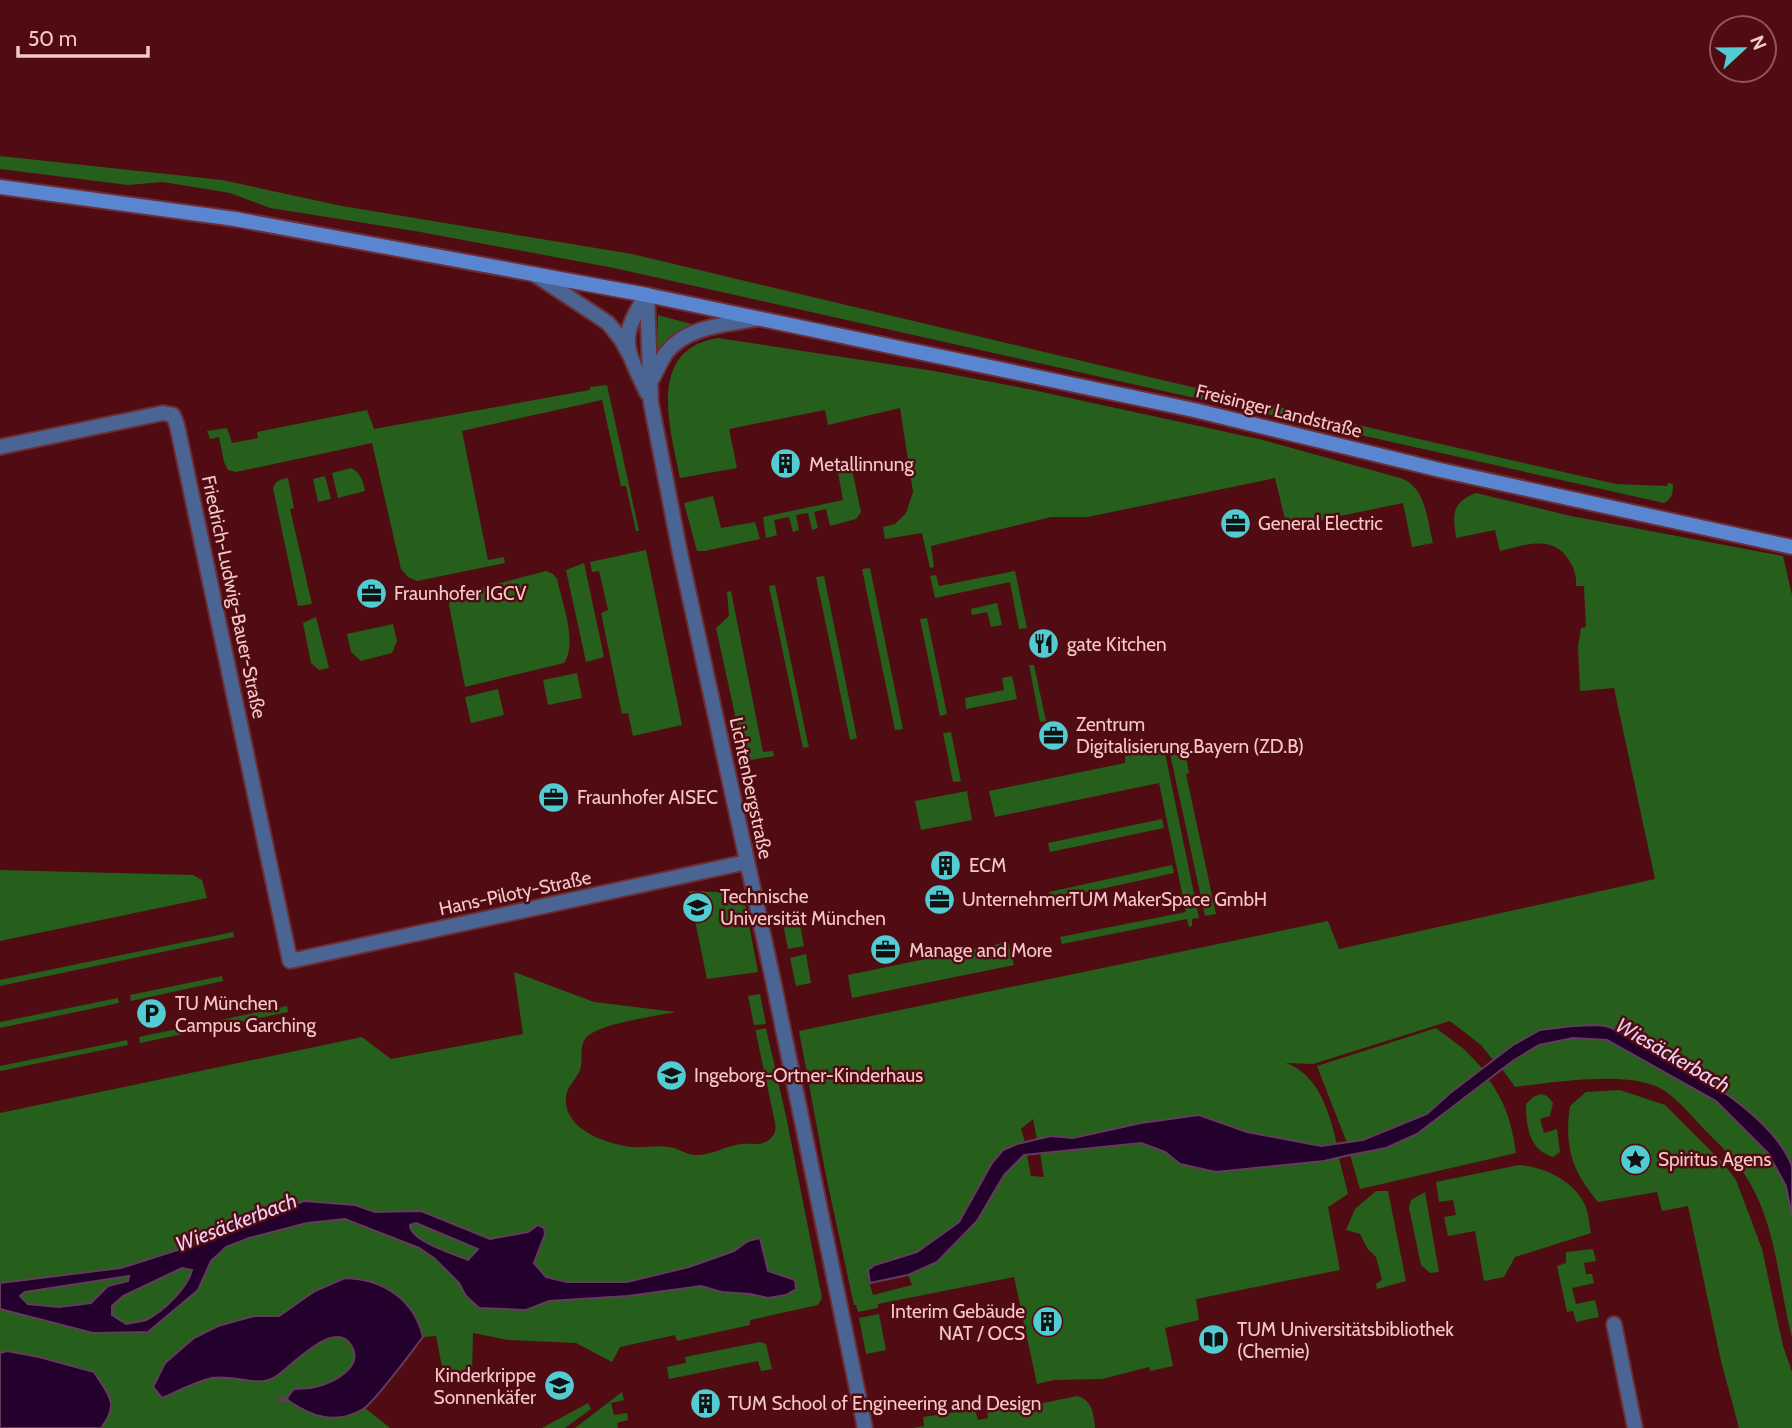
<svg xmlns="http://www.w3.org/2000/svg" width="1792" height="1428" font-family="Cabin,sans-serif">
<rect width="100%" height="100%" fill="#510b13"/>
<g fill="#265f1b">
<path d="M 0,156 L 222,180 L 342,206 L 632,254 L 1162,380 L 1616,484 L 1667,486 L 1668,483 L 1673,484 C 1673,493 1672,499 1664,503 L 614,268 L 415,231 L 270,208 L 230,193 L 163,182 L 128,185 L 0,169 Z"/>
<path d="M 658,315 L 695,325 L 671,338 L 657,355 Z"/>
<path d="M 718,338 L 934,371 L 1033,390 L 1263,440 L 1400,478 C 1426,486 1427,520 1433,543 L 1412,547 L 1403,503 L 1287,527 L 1275,478 L 1088,517 L 1051,517 L 931,546 L 934,567 L 930,568 L 922,533 L 885,539 L 883,527 L 895,524 L 906,513 L 913,492 L 900,408 L 828,425 L 825,410 L 729,429 L 737,468 L 680,478 C 670,428 646,349 718,338 Z"/>
<path d="M 607,385 L 639,531 L 636,531 L 626,486 L 621,486 L 602,400 L 462,431 L 488,560 L 504,557 L 505,563 L 417,581 L 408,577 L 401,569 L 372,443 L 236,472 L 228,470 L 224,462 L 219,437 L 210,439 L 207,431 L 227,428 L 232,443 L 258,438 L 257,432 L 367,410 L 374,429 L 590,390 L 590,387 Z"/>
<path d="M 851,465 L 861,512 L 856,519 L 830,526 L 826,509 L 814,512 L 818,528 L 812,530 L 808,513 L 796,515 L 799,530 L 793,532 L 789,517 L 774,520 L 777,535 L 766,538 L 763,517 L 843,500 L 837,467 Z"/>
<path d="M 351,468 C 361,473 363,481 365,491 L 338,498 L 332,473 Z"/>
<path d="M 325,476 L 331,499 L 318,502 L 313,479 Z"/>
<path d="M 288,478 L 294,508 L 290,509 L 312,604 L 298,606 L 273,488 C 276,480 281,479 288,478 Z"/>
<path d="M 1476,493 L 1571,516 L 1783,556 L 1792,595 L 1792,1166 L 1771,1133 L 1713,1084 L 1660,1053 L 1605,1026 L 1513,1045 L 1493,1060 L 1481,1045 L 1450,1021 L 1313,1064 L 1286,1063 C 1319,1075 1329,1112 1337,1144 L 1321,1146 L 1247,1132 L 1199,1115 L 1141,1123 L 1073,1138 L 1051,1136 L 1037,1139 L 1033,1119 L 1021,1129 L 1025,1142 L 1017,1144 L 976,1193 L 959,1222 L 917,1253 L 875,1265 L 868,1279 L 873,1295 L 912,1285 L 908,1275 L 937,1262 L 964,1236 L 977,1221 L 1004,1175 L 1024,1155 L 1027,1155 L 1031,1176 L 1044,1177 L 1040,1153 L 1142,1143 L 1165,1152 L 1180,1164 L 1216,1172 L 1339,1158 L 1348,1194 L 1328,1207 L 1340,1270 L 1196,1299 L 1199,1320 L 1165,1328 L 1173,1366 L 1150,1371 L 1149,1367 L 1102,1379 L 1054,1380 L 1037,1384 L 1014,1277 L 878,1304 L 878,1308 L 858,1312 L 856,1305 L 854,1305 L 826,1176 L 799,1031 L 1328,921 L 1339,949 L 1655,879 L 1614,688 L 1580,691 L 1578,646 L 1581,628 L 1586,627 L 1584,586 L 1576,586 C 1577,577 1574,568 1569,560 C 1552,534 1526,545 1500,551 L 1495,530 L 1456,538 C 1453,514 1451,503 1476,493 Z"/>
<path d="M 713,496 L 721,528 L 755,522 L 760,539 L 705,551 L 697,551 L 684,503 Z"/>
<path d="M 646,550 L 682,725 L 633,736 L 628,713 L 622,714 L 601,613 L 608,610 L 599,571 L 592,572 L 590,562 Z"/>
<path d="M 584,563 L 604,657 L 586,662 L 566,570 Z"/>
<path d="M 870,568 L 903,729 L 895,730 L 862,569 Z"/>
<path d="M 546,571 L 553,574 L 557,579 C 562,602 578,643 564,663 L 465,687 L 449,605 L 452,596 Z"/>
<path d="M 1015,571 L 1027,628 L 1019,629 L 1010,582 L 935,598 L 930,576 L 936,575 L 939,586 Z"/>
<path d="M 824,576 L 857,738 L 850,740 L 816,577 Z"/>
<path d="M 775,585 L 808,744 L 809,747 L 803,748 L 769,586 Z"/>
<path d="M 731,591 L 763,752 L 773,751 L 774,756 L 745,761 L 716,628 L 729,616 L 727,592 Z"/>
<path d="M 997,603 L 1002,625 L 991,627 L 987,612 L 972,615 L 971,609 Z"/>
<path d="M 316,617 L 329,668 L 319,670 L 311,663 L 303,623 Z"/>
<path d="M 927,618 L 947,714 L 940,716 L 920,619 Z"/>
<path d="M 393,624 L 397,641 L 392,653 L 361,661 L 351,652 L 347,634 Z"/>
<path d="M 1029,665 L 1034,665 L 1046,721 L 1040,722 Z"/>
<path d="M 577,673 L 582,698 L 548,705 L 543,680 Z"/>
<path d="M 1012,676 L 1017,699 L 966,709 L 965,698 L 1004,690 L 1002,678 Z"/>
<path d="M 498,689 L 504,715 L 471,723 L 465,697 Z"/>
<path d="M 951,732 L 961,781 L 953,782 L 943,733 Z"/>
<path d="M 1184,747 L 1189,773 L 1186,774 L 1216,914 L 1205,916 L 1169,749 Z"/>
<path d="M 1164,748 L 1199,918 L 1192,919 L 1192,926 L 1189,927 L 1187,919 L 1062,944 L 1060,937 L 1186,912 L 1159,783 L 995,817 L 989,791 L 1125,763 L 1125,756 Z"/>
<path d="M 967,791 L 972,820 L 921,830 L 915,801 Z"/>
<path d="M 1162,819 L 1164,828 L 1050,852 L 1048,843 Z"/>
<path d="M 1172,865 L 1174,873 L 1051,900 L 1049,892 Z"/>
<path d="M 0,870 L 193,875 L 202,880 L 207,898 L 0,941 Z"/>
<path d="M 689,891 L 743,893 L 758,972 L 707,979 Z"/>
<path d="M 799,919 L 804,946 L 788,949 L 783,923 Z"/>
<path d="M 233,932 L 234,937 L 0,986 L 0,980 Z"/>
<path d="M 1008,942 L 1014,965 L 852,998 L 848,975 Z"/>
<path d="M 806,954 L 811,983 L 796,986 L 790,958 Z"/>
<path d="M 514,972 L 594,1002 L 676,1012 C 657,1016 594,1024 585,1039 C 578,1050 585,1063 578,1074 C 573,1083 567,1087 566,1097 C 563,1130 607,1144 632,1147 C 644,1148 657,1145 669,1147 C 678,1148 685,1154 694,1155 C 710,1156 726,1146 741,1144 C 751,1143 763,1147 771,1138 C 777,1132 776,1126 774,1118 L 756,1033 L 756,1030 L 766,1028 L 786,1116 L 822,1298 L 818,1305 L 750,1320 L 750,1325 L 677,1341 L 675,1335 L 620,1347 L 612,1362 L 576,1343 L 508,1340 L 473,1333 L 472,1375 L 443,1372 L 436,1336 L 423,1337 L 365,1408 L 390,1428 L 0,1428 L 0,1113 L 362,1037 L 391,1059 L 523,1034 Z"/>
<path d="M 222,976 L 223,981 L 131,1001 L 130,995 Z"/>
<path d="M 760,994 L 766,1024 L 754,1025 L 748,996 Z"/>
<path d="M 118,998 L 119,1003 L 0,1028 L 0,1022 Z"/>
<path d="M 287,1006 L 288,1012 L 140,1043 L 139,1037 Z"/>
<path d="M 1436,1028 L 1465,1050 L 1482,1068 L 1427,1114 L 1364,1140 L 1347,1143 L 1317,1066 Z"/>
<path d="M 1573,1038 L 1607,1040 L 1654,1065 L 1716,1101 L 1768,1153 L 1786,1186 L 1792,1216 L 1792,1338 C 1779,1287 1777,1230 1750,1183 C 1738,1162 1719,1144 1702,1127 C 1690,1114 1674,1095 1658,1087 C 1624,1071 1552,1082 1515,1087 L 1502,1069 L 1539,1045 Z"/>
<path d="M 127,1040 L 128,1045 L 0,1071 L 0,1066 Z"/>
<path d="M 1489,1080 C 1506,1103 1512,1125 1516,1153 L 1360,1189 L 1350,1155 L 1386,1148 L 1417,1134 Z"/>
<path d="M 1620,1090 L 1665,1105 L 1723,1163 L 1736,1180 L 1762,1249 L 1783,1346 L 1792,1372 L 1792,1428 L 1739,1428 L 1721,1361 L 1688,1206 L 1662,1211 L 1657,1192 L 1598,1202 C 1572,1171 1564,1147 1570,1106 L 1586,1092 Z"/>
<path d="M 1541,1094 L 1547,1096 L 1553,1103 L 1550,1116 L 1540,1119 L 1544,1133 L 1557,1129 L 1560,1152 L 1553,1157 C 1529,1150 1526,1126 1526,1104 L 1533,1097 Z"/>
<path d="M 1519,1165 C 1545,1167 1574,1181 1585,1205 C 1589,1214 1589,1225 1591,1233 L 1515,1257 L 1504,1277 L 1484,1281 L 1475,1231 L 1448,1236 L 1444,1217 L 1456,1215 L 1453,1200 L 1439,1202 L 1436,1182 Z"/>
<path d="M 1376,1191 L 1388,1191 L 1406,1281 L 1377,1289 L 1376,1284 L 1382,1280 L 1376,1257 L 1367,1248 L 1360,1234 L 1346,1230 L 1355,1209 Z"/>
<path d="M 1425,1192 L 1439,1272 L 1430,1273 L 1421,1265 L 1409,1208 L 1411,1200 Z"/>
<path d="M 1593,1249 L 1596,1261 L 1584,1263 L 1586,1274 L 1592,1274 L 1594,1283 L 1572,1288 L 1576,1304 L 1595,1300 L 1599,1317 L 1576,1322 L 1573,1311 L 1567,1312 L 1557,1266 L 1566,1263 L 1566,1252 Z"/>
<path d="M 879,1314 L 886,1350 L 866,1354 L 859,1318 Z"/>
<path d="M 760,1342 L 766,1344 L 772,1369 L 761,1371 L 758,1361 L 669,1379 L 667,1367 L 686,1363 L 685,1357 Z"/>
<path d="M 622,1392 L 624,1400 L 611,1403 L 614,1415 L 627,1413 L 628,1420 L 617,1423 L 618,1428 L 575,1428 Z"/>
<path d="M 1077,1396 C 1092,1399 1094,1415 1095,1428 L 913,1428 L 924,1426 L 923,1417 L 975,1409 L 978,1420 L 988,1418 L 987,1410 L 1009,1406 L 1010,1410 Z"/>
<path d="M 588,1403 L 591,1409 L 565,1428 L 542,1428 Z"/>
</g>
<g fill="#24002c" stroke="#623c5a" stroke-width="2" fill-rule="evenodd">
<path d="M 1573,1026 C 1583,1026 1595,1024 1605,1026 C 1615,1028 1626,1036 1634,1040 C 1683,1064 1772,1113 1792,1166 L 1792,1216 L 1786,1186 L 1768,1153 L 1716,1101 L 1607,1040 L 1573,1038 L 1539,1045 L 1514,1060 L 1417,1134 L 1386,1148 L 1350,1155 L 1324,1161 L 1216,1172 L 1180,1164 L 1165,1152 L 1141,1143 L 1024,1155 L 1004,1175 L 977,1221 L 937,1262 L 908,1275 L 870,1283 L 868,1270 L 875,1265 L 917,1252 L 959,1222 L 992,1163 L 1003,1150 L 1017,1144 L 1051,1136 L 1073,1138 L 1141,1123 L 1199,1115 L 1247,1132 L 1321,1146 L 1363,1140 L 1427,1114 L 1449,1094 L 1513,1045 L 1540,1030 Z"/>
<path d="M 304,1201 L 355,1205 L 375,1212 L 421,1211 L 490,1239 L 528,1232 L 538,1225 L 544,1228 L 545,1234 L 534,1263 L 546,1277 L 567,1282 L 627,1282 L 689,1267 L 734,1251 L 748,1241 L 760,1238 L 768,1271 L 795,1280 L 796,1289 L 786,1295 L 768,1298 L 750,1294 L 722,1292 L 701,1286 L 628,1296 L 549,1301 L 526,1310 L 479,1308 L 466,1296 L 459,1283 L 434,1258 L 419,1248 L 345,1219 L 307,1223 L 249,1238 L 226,1247 L 211,1261 L 198,1290 L 148,1332 L 93,1333 L 0,1309 L 0,1283 L 121,1268 L 190,1246 ZM 416,1223 L 478,1249 L 468,1260 C 454,1254 410,1241 410,1225 ZM 182,1268 L 192,1270 C 188,1287 164,1311 148,1319 C 142,1322 133,1322 126,1324 L 112,1315 L 112,1306 L 123,1296 ZM 129,1276 L 128,1281 L 108,1286 L 91,1303 L 59,1307 L 28,1304 L 20,1296 L 25,1292 Z"/>
<path d="M 345,1278 C 383,1279 414,1299 423,1337 C 412,1351 375,1402 363,1409 C 335,1426 310,1416 286,1399 L 294,1389 C 301,1388 309,1389 315,1387 C 333,1383 365,1367 351,1345 C 334,1318 291,1367 275,1377 C 257,1388 233,1374 212,1378 C 195,1382 178,1391 162,1398 L 153,1387 L 165,1363 L 194,1338 L 218,1326 L 254,1316 L 279,1316 L 315,1291 Z"/>
<path d="M 7,1351 L 39,1357 L 94,1372 C 109,1396 120,1403 101,1428 L 0,1428 L 0,1353 Z"/>
</g>
<g fill="none" stroke-linecap="round" stroke-linejoin="round">
<path stroke="#623c5a" stroke-width="5" d="M 280,1399 L 286,1399"/>
<defs>
<g id="street">
<path d="M 534,274 L 608,323 L 621,339 L 629,354"/>
<path d="M 647,295 L 651,403 L 680,553 L 773,980 L 865,1428"/>
<path d="M 650,382 C 656,373 660,362 666,353 C 687,326 725,325 756,319"/>
<path d="M 647,393 C 626,348 617,339 647,295"/>
<path d="M 0,447 L 163,413 L 173,415 L 177,425 L 290,961 L 747,862"/>
<path d="M 1614,1324 L 1635,1428"/>
</g>
<path id="secondary" d="M 0,187 L 235,219 L 647,295 L 1194,410 L 1440,470 L 1792,547"/>
</defs>
<use href="#street" stroke="#6e2d33" stroke-width="18"/>
<use href="#secondary" stroke="#6e2d33" stroke-width="18"/>
<use href="#street" stroke="#4a6594" stroke-width="14"/>
<use href="#secondary" stroke="#5a86d1" stroke-width="14"/>
</g>
<defs>
<symbol id="building-disc" viewBox="-11 -11 22 22"><circle r="9.5" fill="#51ccd3" stroke="#510b13"/><path d="M-4-6H4V6H1V3H-1V6H-4ZM-2.5-4.3h1.7v1.8h-1.7ZM.8-4.3h1.7v1.8H.8ZM-2.5-1h1.7V.8h-1.7ZM.8-1h1.7V.8H.8Z" fill="#111"/></symbol>
<symbol id="office-disc" viewBox="-11 -11 22 22"><circle r="9.5" fill="#51ccd3" stroke="#510b13"/><path d="M-6-3h4V-5.5h4V-3h4V5H-6ZM-1-4.5V-3h2v-1.5ZM-6 0V1H6V0Z" fill="#111"/></symbol>
<symbol id="restaurant-disc" viewBox="-11 -11 22 22"><circle r="9.5" fill="#51ccd3" stroke="#510b13"/><path d="M-5-6h1v4h1v-4h1v4h1v-4h1v5L-1.5 .5V6h-2V.5L-5-1ZM5-6V6H3V1.5H1.5Q1.5-4 5-6Z" fill="#111"/></symbol>
<symbol id="university-disc" viewBox="-11 -11 22 22"><circle r="9.5" fill="#51ccd3" stroke="#510b13"/><path d="M0-5L7-2L0 1L-7-2ZM-4 1L0 2.5L4 1V4Q0 6-4 4Z" fill="#111"/></symbol>
<symbol id="parking-disc" viewBox="-11 -11 22 22"><circle r="9.5" fill="#51ccd3" stroke="#510b13"/><path d="M-3.5-5.5H1a3.5 3.5 0 0 1 0 7H-1V5.5H-3.5ZM-1-3.4V-.6H.8a1.4 1.4 0 0 0 0-2.8Z" fill="#111"/></symbol>
<symbol id="school-disc" viewBox="-11 -11 22 22"><circle r="9.5" fill="#51ccd3" stroke="#510b13"/><path d="M0-5L7-2L0 1L-7-2ZM-4 1L0 2.5L4 1V4Q0 6-4 4Z" fill="#111"/></symbol>
<symbol id="sight-disc" viewBox="-11 -11 22 22"><circle r="9.5" fill="#51ccd3" stroke="#510b13"/><path d="M0-6L1.8-2.2L6-1.7L2.9 1.2L3.7 5.4L0 3.3L-3.7 5.4L-2.9 1.2L-6-1.7L-1.8-2.2Z" fill="#111"/></symbol>
<symbol id="library-disc" viewBox="-11 -11 22 22"><circle r="9.5" fill="#51ccd3" stroke="#510b13"/><path d="M-6-4Q-3-5.5-.7-3.5V5Q-3 3-6 4ZM6-4Q3-5.5 .7-3.5V5Q3 3 6 4Z" fill="#111"/></symbol>
</defs>
<g fill-rule="evenodd">
<use href="#building-disc" x="768" y="446" width="35" height="35"/>
<use href="#office-disc" x="1218" y="506" width="35" height="35"/>
<use href="#office-disc" x="354" y="576" width="35" height="35"/>
<use href="#restaurant-disc" x="1026" y="626" width="35" height="35"/>
<use href="#office-disc" x="1036" y="718" width="35" height="35"/>
<use href="#office-disc" x="536" y="780" width="35" height="35"/>
<use href="#building-disc" x="928" y="848" width="35" height="35"/>
<use href="#office-disc" x="922" y="882" width="35" height="35"/>
<use href="#university-disc" x="680" y="890" width="35" height="35"/>
<use href="#office-disc" x="868" y="932" width="35" height="35"/>
<use href="#parking-disc" x="134" y="996" width="35" height="35"/>
<use href="#school-disc" x="654" y="1058" width="35" height="35"/>
<use href="#sight-disc" x="1618" y="1142" width="35" height="35"/>
<use href="#building-disc" x="1030" y="1304" width="35" height="35"/>
<use href="#library-disc" x="1196" y="1322" width="35" height="35"/>
<use href="#school-disc" x="542" y="1368" width="35" height="35"/>
<use href="#building-disc" x="688" y="1386" width="35" height="35"/>
</g>
<g text-anchor="middle" dominant-baseline="central" stroke-width="5" stroke-linejoin="round" paint-order="stroke">
<g font-size="19" fill="#f4c8c6" stroke="#510b13">
<text transform="translate(1279 411) rotate(14)">Freisinger Landstraße</text>
<text transform="translate(234 597) rotate(78)">Friedrich-Ludwig-Bauer-Straße</text>
<text transform="translate(751 788) rotate(78)">Lichtenbergstraße</text>
<text transform="translate(515 893) rotate(-12)">Hans-Piloty-Straße</text>
</g>
<g font-size="19" fill="#f4c8c6" stroke="#510b13" text-anchor="start">
<text x="809" y="464">Metallinnung</text>
<text x="1258" y="523">General Electric</text>
<text x="394" y="593">Fraunhofer IGCV</text>
<text x="1067" y="644">gate Kitchen</text>
<text x="1076" y="724">Zentrum<tspan x="1076" dy="22">Digitalisierung.Bayern (ZD.B)</tspan></text>
<text x="577" y="797">Fraunhofer AISEC</text>
<text x="969" y="865">ECM</text>
<text x="720" y="896">Technische<tspan x="720" dy="22">Universität München</tspan></text>
<text x="962" y="899">UnternehmerTUM MakerSpace GmbH</text>
<text x="909" y="950">Manage and More</text>
<text x="175" y="1003">TU München<tspan x="175" dy="22">Campus Garching</tspan></text>
<text x="694" y="1075">Ingeborg-Ortner-Kinderhaus</text>
<text x="1658" y="1159">Spiritus Agens</text>
<text x="1025" y="1311" text-anchor="end">Interim Gebäude<tspan x="1025" dy="22">NAT / OCS</tspan></text>
<text x="1237" y="1329">TUM Universitätsbibliothek<tspan x="1237" dy="22">(Chemie)</tspan></text>
<text x="536" y="1375" text-anchor="end">Kinderkrippe<tspan x="536" dy="22">Sonnenkäfer</tspan></text>
<text x="728" y="1403">TUM School of Engineering and Design</text>
</g>
<g font-size="21" font-style="italic" fill="#edcef4" stroke="#510b13">
<text transform="translate(1673 1055) rotate(30)">Wiesäckerbach</text>
<text transform="translate(236 1222) rotate(-21)">Wiesäckerbach</text>
</g>
</g>
<g transform="translate(1743 49) rotate(68)"><circle r="33" fill="#510b13" stroke="#92575b" stroke-width="2"/>
<path d="M0-5L12 26L0 18L-12 26Z" fill="#51ccd3"/>
<text y="-10" font-size="19" font-weight="bold" text-anchor="middle" fill="#f4c8c6">N</text>
</g>
<path d="M18 46v10h130v-10" fill="none" stroke="#f4c8c6" stroke-width="3.5"/>
<text x="28" y="46" font-size="21" fill="#f4c8c6" stroke="#510b13" stroke-width="5" paint-order="stroke">50 m</text>
</svg>
